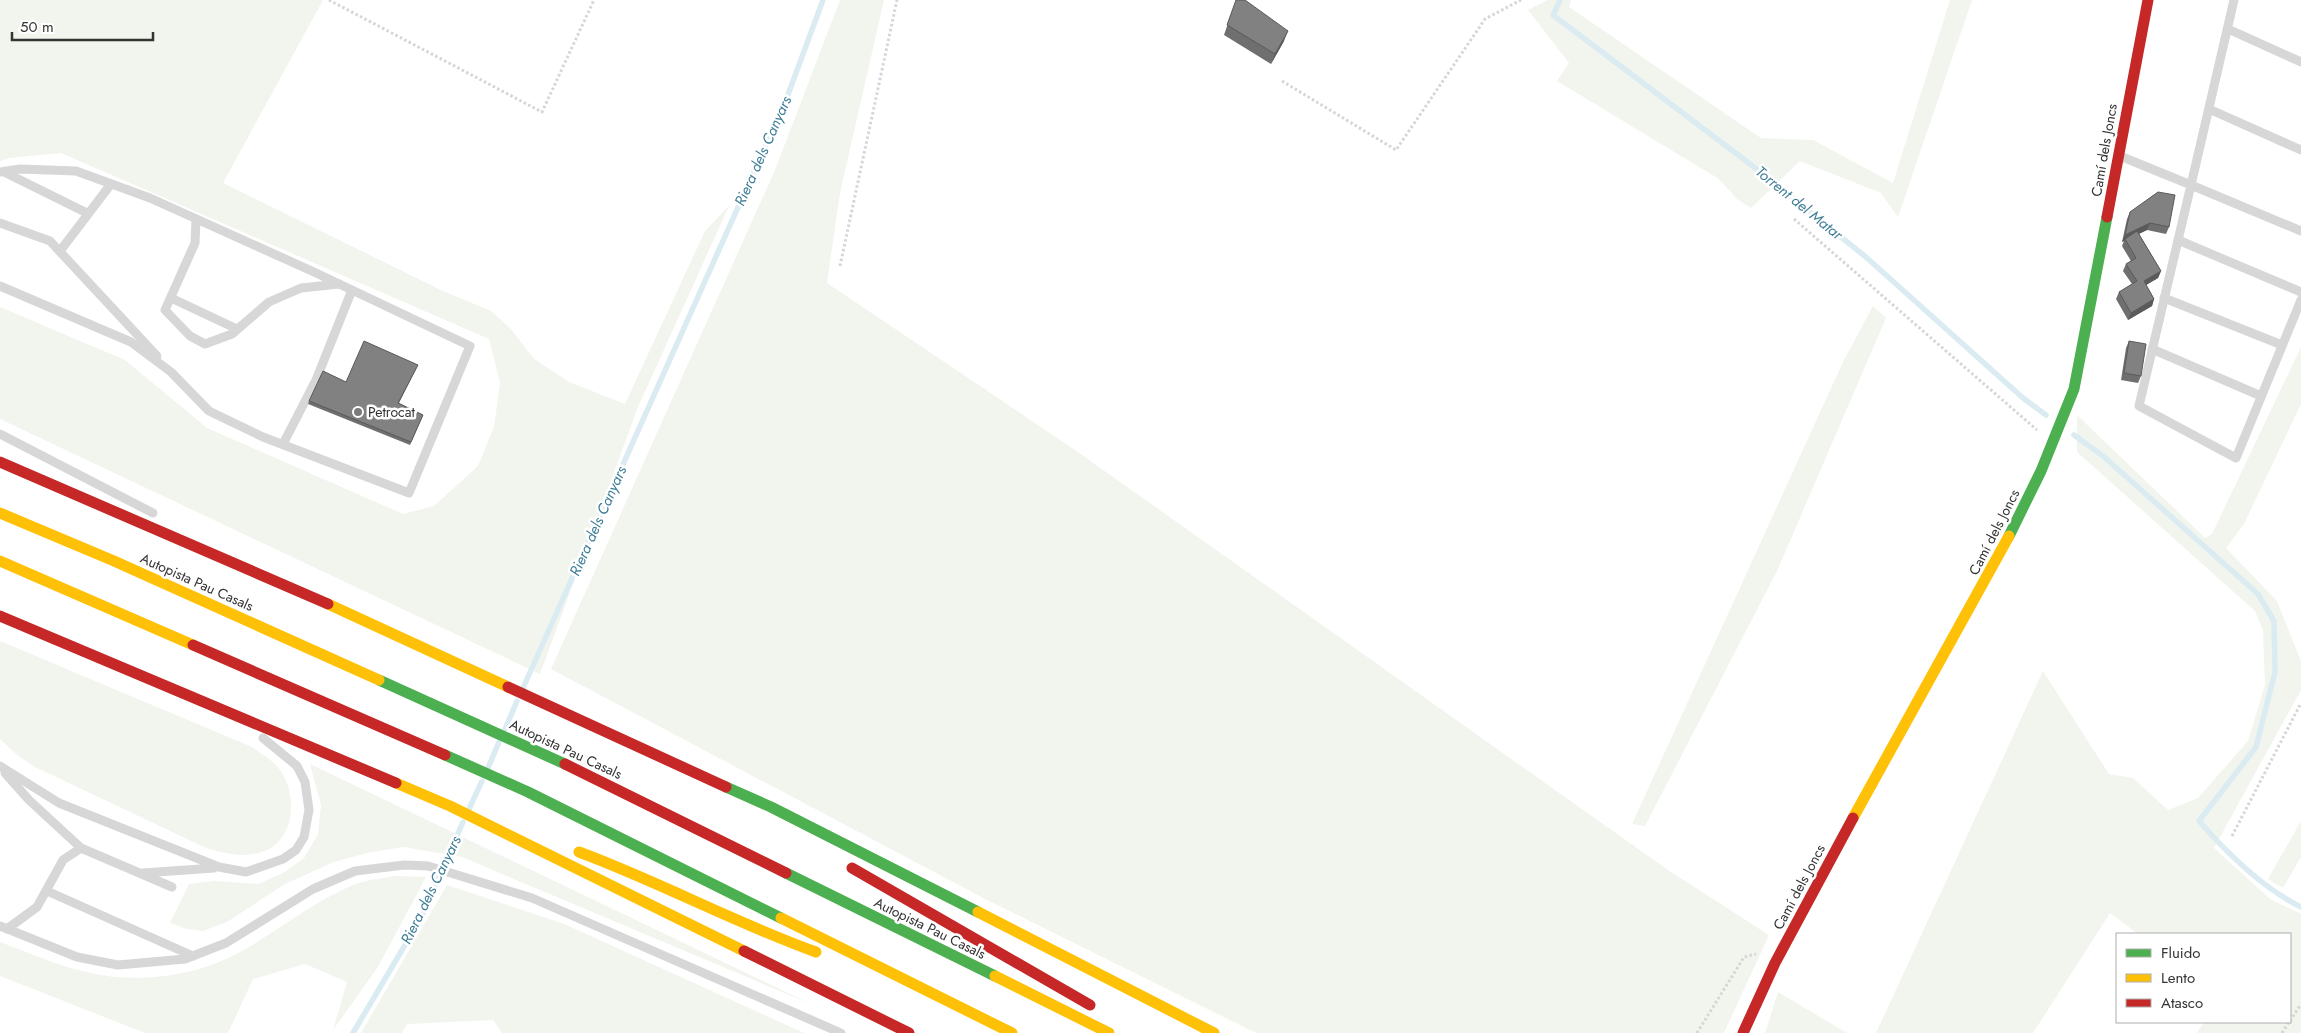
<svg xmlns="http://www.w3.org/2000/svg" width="2301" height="1033" font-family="Jost,sans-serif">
<rect width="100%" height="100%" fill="#fff"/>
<g fill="#f2f5ed">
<path d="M 0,0 L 323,0 L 223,183 L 441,290 L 491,311 L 510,328 L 534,359 L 569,382 L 625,404 L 705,231 L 729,206 L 638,407 L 540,674 L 0,419 L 0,307 L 125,360 L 207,428 L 403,514 L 434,506 L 478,466 L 494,427 L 500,383 L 489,339 L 61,153 L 9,158 L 0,161 Z"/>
<path d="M 840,0 L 884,0 L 840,193 L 827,283 L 1075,450 L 1668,870 L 1769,935 L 1724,1033 L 1256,1033 L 985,899 L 551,669 L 775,170 Z"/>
<path d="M 1547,0 L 1571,0 L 1569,7 L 1761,138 L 1813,140 L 1893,183 L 1950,0 L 1972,0 L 1898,217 L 1881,193 L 1800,161 L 1751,208 L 1737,199 L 1719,179 L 1557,81 L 1569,63 L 1528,10 Z"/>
<path d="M 1873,306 L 1886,318 L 1777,571 L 1645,826 L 1632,824 L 1843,362 Z"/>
<path d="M 2301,347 L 2301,404 L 2244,524 L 2226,548 L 2277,601 L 2301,661 L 2301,690 L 2214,848 L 2270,899 L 2301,914 L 2301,1033 L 2197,1033 L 2204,1022 L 2290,1022 L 2290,934 L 2138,934 L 2110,913 L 2033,1033 L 1876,1033 L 2043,671 L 2109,774 L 2133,778 L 2168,810 L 2198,798 L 2248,741 L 2265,685 L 2263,630 L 2255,611 L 2077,452 L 2077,415 L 2205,538 L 2212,534 Z"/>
<path d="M 0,641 L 252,747 C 259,752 267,757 274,763 C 297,785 299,834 267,850 C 247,859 226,854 206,848 L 35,767 L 17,755 L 0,739 Z"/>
<path d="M 310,764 L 813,1005 L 462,857 L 403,847 L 367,853 L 334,862 L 285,884 L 227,922 L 203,931 L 187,929 L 170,923 L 189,884 L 214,881 L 258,884 L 283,873 L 304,858 L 318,834 L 321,805 Z"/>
<path d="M 2301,821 L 2301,857 L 2283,888 L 2268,879 Z"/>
<path d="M 396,876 L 426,877 L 378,967 L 333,1030 L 347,982 L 305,964 L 253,979 L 228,1033 L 145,1033 L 0,976 L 0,942 C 27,952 54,964 82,971 C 140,986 204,976 254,944 C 285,925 327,893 362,882 C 373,879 385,878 396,876 Z"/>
<path d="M 447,885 L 562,923 L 804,1033 L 502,1033 L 493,1020 L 407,1024 L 402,1033 L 361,1033 Z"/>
<path d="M 1778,992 L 1847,1033 L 1765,1033 Z"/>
</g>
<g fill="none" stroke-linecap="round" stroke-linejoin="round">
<g stroke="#dbebf2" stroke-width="5.5">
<path d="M 1560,0 L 1553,15 L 1758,170 L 1867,258 L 2023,398 L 2046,415"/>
<path d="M 2074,435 L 2103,456 L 2258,594 L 2274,621 L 2275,672 L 2256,747 L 2199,821 C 2227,853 2262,888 2301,907"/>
<path d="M 523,688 L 786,100 L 823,0"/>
<path d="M 505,729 L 517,701"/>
<path d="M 488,768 L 499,742"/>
<path d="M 469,809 L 482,781"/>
<path d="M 353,1033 L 421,918 L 463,822"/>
</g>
<g stroke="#d6d6d6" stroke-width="3" stroke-dasharray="2.5 2.5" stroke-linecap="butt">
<path d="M 329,0 L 542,112 L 594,0"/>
<path d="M 1282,81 L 1396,150 L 1485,19 L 1521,0"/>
<path d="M 1794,219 L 2037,430"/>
<path d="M 840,266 L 897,0"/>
<path d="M 2232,836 L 2301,703"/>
<path d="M 2290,1021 L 2301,1004"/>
<path d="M 1697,1033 L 1744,957 L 1756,954"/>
<path d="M 2282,1033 L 2289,1022"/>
</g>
<g stroke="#d7d7d7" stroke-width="9">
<path d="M 2234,0 L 2191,185 L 2301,231"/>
<path d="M 2228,29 L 2301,62"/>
<path d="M 2209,109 L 2301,150"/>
<path d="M 2120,156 L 2191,185 L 2139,406 L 2236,458 L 2301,300"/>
<path d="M 0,172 L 20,169 L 76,171 L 150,198 L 314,272 L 470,346 L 409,493 L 263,437 L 209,411 L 171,372 L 131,342 L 0,286"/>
<path d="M 4,172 L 87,213"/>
<path d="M 196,219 L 195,243 L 165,310 L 190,336 L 205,344 L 232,334 L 269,302 L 301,288 L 339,284"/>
<path d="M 0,223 L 50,241 L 157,356"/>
<path d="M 2178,240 L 2301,292"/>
<path d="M 60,251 L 111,184"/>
<path d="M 171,298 L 237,329"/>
<path d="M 2164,298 L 2282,345"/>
<path d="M 2152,349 L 2261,396"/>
<path d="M 0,434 L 153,513"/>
<path d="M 283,444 L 316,380 L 352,290"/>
<path d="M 0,766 L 59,803 L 219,867 L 246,872 L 283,859 L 296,850 L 304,837 L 309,810 L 305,782 L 297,766 L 263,738"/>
<path d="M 5,773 L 29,800 L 81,848"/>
<path d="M 143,873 L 214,868"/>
<path d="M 47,891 L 193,956"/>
<path d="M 0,926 L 77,957 L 118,965 L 185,959 L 226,943 L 313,889 L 355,871 L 404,865 L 428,866 L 532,898 L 841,1033"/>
<path d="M 7,929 L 37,907 L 63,860 L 81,848 L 172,887"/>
</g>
<g stroke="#4caf50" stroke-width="11">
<path d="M 2009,536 L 2041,471 L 2074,389 L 2107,217"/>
<path d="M 379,680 L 565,764"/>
<path d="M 445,755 L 528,792 L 781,918"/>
<path d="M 726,787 L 771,807 L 978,912"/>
<path d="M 786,873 L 995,976"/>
</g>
<g stroke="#ffc107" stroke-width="11">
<path d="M 0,513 L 114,561 L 379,680"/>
<path d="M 0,561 L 193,645"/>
<path d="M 328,604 L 508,687"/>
<path d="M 396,783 L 450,806 L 744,951"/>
<path d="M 1853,818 L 2009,536"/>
<path d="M 579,852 C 660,882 735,923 816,952"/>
<path d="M 978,912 L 1214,1033"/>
<path d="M 781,918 L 1012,1033"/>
<path d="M 995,976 L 1109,1033"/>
</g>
<g stroke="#c62828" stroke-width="11">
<path d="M 2107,217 L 2148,0"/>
<path d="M 0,462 L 328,604"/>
<path d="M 0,616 L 396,783"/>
<path d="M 193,645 L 445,755"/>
<path d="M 508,687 L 726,787"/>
<path d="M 565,764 L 786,873"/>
<path d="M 852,868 L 1090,1005"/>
<path d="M 744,951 L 909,1033"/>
<path d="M 1743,1033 L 1775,963 L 1853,818"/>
</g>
</g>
<g fill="#6f6f6f">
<path d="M 1236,0 L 1284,41 L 1271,64 L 1224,35 Z"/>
<path d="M 2130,212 L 2169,227 L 2166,234 L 2147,230 L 2139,234 L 2161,271 L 2158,278 L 2146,285 L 2154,299 L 2152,306 L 2128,320 L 2116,299 L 2119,292 L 2132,284 L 2123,271 L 2126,264 L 2131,261 L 2122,246 L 2124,241 L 2122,242 L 2127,219 Z"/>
<path d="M 2129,341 L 2141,376 L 2138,383 L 2121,380 L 2126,348 Z"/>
<path d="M 416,369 L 399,403 L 423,415 L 410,445 L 308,404 L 309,401 L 346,382 Z"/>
</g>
<g fill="#5a5a5a">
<path d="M 1288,31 L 1284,41 L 1271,64 L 1275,54 Z"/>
<path d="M 2150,223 L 2147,230 L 2125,240 L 2125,239 L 2124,241 L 2122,242 L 2125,235 Z"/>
<path d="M 2161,271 L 2158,278 L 2141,288 L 2144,281 Z"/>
<path d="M 2154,299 L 2152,306 L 2128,320 L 2131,313 Z"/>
</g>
<g fill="#818181" stroke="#5a5a5a">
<path d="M 1236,0 L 1245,0 L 1288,31 L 1275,54 L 1227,25 Z"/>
<path d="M 2158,192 L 2175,195 L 2169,227 L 2150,223 L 2125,235 L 2130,212 Z"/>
<path d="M 2137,231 L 2161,271 L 2144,281 L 2154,299 L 2131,313 L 2119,292 L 2137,281 L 2126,264 L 2136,258 L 2125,239 Z"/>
<path d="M 364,341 L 418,365 L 398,403 L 423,415 L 411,442 L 309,401 L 323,371 L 346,382 Z"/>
<path d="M 2129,341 L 2146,344 L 2141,376 L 2124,373 Z"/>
</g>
<circle fill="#7a7a7a" stroke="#fff" stroke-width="2" cx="358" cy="412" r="5"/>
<g text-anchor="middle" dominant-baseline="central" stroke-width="5" stroke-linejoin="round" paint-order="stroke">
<g font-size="14" fill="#333" stroke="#fff">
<text transform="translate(2104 150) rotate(-80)">Camí dels Joncs</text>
<text transform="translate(1994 532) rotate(-63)">Camí dels Joncs</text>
<text transform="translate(197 582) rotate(24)">Autopista Pau Casals</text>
<text transform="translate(566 749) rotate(25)">Autopista Pau Casals</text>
<text transform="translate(1799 887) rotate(-62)">Camí dels Joncs</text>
<text transform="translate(930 928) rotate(26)">Autopista Pau Casals</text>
</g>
<g font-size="14" fill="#333" stroke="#fff" text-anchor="start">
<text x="368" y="412">Petrocat</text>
</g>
<g font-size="15" font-style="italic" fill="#3e7e97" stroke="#fff">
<text transform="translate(763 151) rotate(-66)">Riera dels Canyars</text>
<text transform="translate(1799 203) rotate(39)">Torrent del Matar</text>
<text transform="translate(598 521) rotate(-66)">Riera dels Canyars</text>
<text transform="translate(431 890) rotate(-64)">Riera dels Canyars</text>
</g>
</g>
<rect x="2116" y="933" width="175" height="90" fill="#ffffff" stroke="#adadad"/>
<rect x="2126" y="949" width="25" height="8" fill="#4caf50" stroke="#adadad"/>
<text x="2161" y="958" font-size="15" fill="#333333">Fluido</text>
<rect x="2126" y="974" width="25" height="8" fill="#ffc107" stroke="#adadad"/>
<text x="2161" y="983" font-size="15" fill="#333333">Lento</text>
<rect x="2126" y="999" width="25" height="8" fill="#c62828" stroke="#adadad"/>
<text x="2161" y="1008" font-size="15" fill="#333333">Atasco</text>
<path d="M12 32v8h141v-8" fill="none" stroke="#333333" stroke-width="2.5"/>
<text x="20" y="32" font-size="15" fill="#333333" stroke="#ffffff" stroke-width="4" paint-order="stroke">50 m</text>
</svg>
